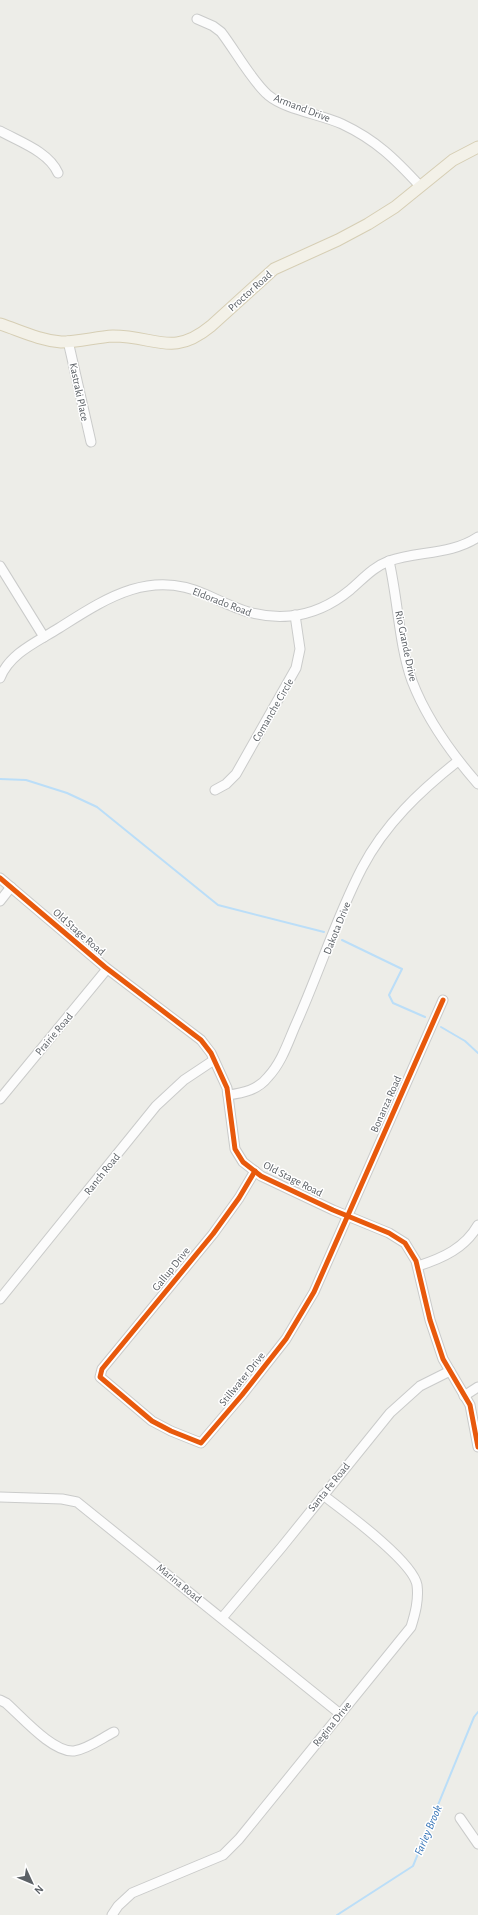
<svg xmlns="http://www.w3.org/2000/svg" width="478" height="1915" font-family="'Alegreya Sans',sans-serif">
<rect width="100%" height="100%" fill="#edede8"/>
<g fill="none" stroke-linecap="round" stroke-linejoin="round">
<g stroke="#bbdef8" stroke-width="2">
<path d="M 0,779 L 26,780 L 67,793 L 97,807 L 218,905 L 324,932"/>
<path d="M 342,940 L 402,969 L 389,995 L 393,1003 L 425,1017"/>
<path d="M 441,1027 L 465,1041 L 478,1053"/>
<path d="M 337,1915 L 413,1866 L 474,1717 L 478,1712"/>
</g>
<defs>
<g id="minor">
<path d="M 197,19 L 213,26 L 221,32 C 235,50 251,80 268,95 C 286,110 320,114 342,124 C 376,140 395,159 420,186"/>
<path d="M 0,131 C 20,142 49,152 58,173"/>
<path d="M 68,341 L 91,442"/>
<path d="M 389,561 C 398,600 399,645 412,681 C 427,720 451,753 478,784"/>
<path d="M 0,566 L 44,637"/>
<path d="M 0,678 C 10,653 37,642 59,628 C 105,599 150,568 207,595 C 235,608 258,619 290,616 C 312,614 333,604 350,590 C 363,579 373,567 389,561 C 418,551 451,555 478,537"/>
<path d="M 215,790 L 226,784 L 236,774 L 296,668 L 300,649 L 295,615"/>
<path d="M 0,878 L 105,967 L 201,1040 L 211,1053 L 227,1088 L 235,1149 L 243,1162 L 261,1176 L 333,1210 L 389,1233 L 405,1243 L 416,1261 L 430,1320 L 443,1359 L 470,1405 L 478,1447"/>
<path d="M 0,901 L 11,887"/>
<path d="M 228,1095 C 243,1093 258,1090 268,1077 C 282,1062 288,1042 296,1024 C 319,973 336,918 362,868 C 385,824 420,791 458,761"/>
<path d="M 0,1099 L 107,969"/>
<path d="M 255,1171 L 239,1198 L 213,1234 L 102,1369 L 100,1377 L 152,1421 L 171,1431 L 201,1443 L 242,1395 L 286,1339 L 314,1292 L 443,1000"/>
<path d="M 418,1266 C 443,1258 465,1248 478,1225"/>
<path d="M 0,1299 L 156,1106 L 184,1080 L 214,1060"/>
<path d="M 464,1396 L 478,1387"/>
<path d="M 0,1497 L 62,1499 L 77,1502 L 339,1713"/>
<path d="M 222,1618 L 281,1548 L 390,1413 L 420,1386 L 450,1371"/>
<path d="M 0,1700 L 6,1703 C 22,1717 53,1753 74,1751 C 88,1749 102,1738 114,1732"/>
<path d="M 460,1818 L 478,1844"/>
<path d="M 112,1915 L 118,1906 L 132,1893 L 223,1855 L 239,1839 L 411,1627 C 415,1614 419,1600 417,1585 C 413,1561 344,1511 323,1495"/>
</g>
<path id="major" d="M 0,324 C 21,331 39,340 61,342 C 79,342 96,337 113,336 C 156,336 172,358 211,326 L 274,269 L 338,240 L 368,224 L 395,207 L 453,160 L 478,147"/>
</defs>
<use href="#minor" stroke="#cacbca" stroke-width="11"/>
<use href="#major" stroke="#d6ceb4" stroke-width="13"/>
<use href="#minor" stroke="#fcfcfc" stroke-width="9"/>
<use href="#major" stroke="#f3f1e8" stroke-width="11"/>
<defs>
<g id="cycleway">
<path d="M 0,878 L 105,967 L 201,1040 L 211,1053 L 227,1088 L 235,1149 L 243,1162 L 261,1176 L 333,1210 L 389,1233 L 405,1243 L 416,1261 L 430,1320 L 443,1359 L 470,1405 L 478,1447"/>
<path d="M 255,1171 L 239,1198 L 213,1234 L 102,1369 L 100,1377 L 152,1421 L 171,1431 L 201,1443 L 242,1395 L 286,1339 L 314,1292 L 443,1000"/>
</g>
</defs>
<use href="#cycleway" stroke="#fff" stroke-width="8"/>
<use href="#cycleway" stroke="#e8590c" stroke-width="5"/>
</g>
<g text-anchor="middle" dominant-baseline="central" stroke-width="3" stroke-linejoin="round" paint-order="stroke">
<g font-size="11" fill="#5c6166" stroke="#fff">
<text transform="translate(302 108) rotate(21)">Armand Drive</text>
<text transform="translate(250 291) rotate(-42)">Proctor Road</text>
<text transform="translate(79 392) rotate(78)">Kastraki Place</text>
<text transform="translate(222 602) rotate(21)">Eldorado Road</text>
<text transform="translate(406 646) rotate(78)">Rio Grande Drive</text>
<text transform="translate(273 710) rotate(-60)">Comanche Circle</text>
<text transform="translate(337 928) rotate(-68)">Dakota Drive</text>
<text transform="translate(79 932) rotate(41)">Old Stage Road</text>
<text transform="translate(54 1034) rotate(-50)">Prairie Road</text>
<text transform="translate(386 1104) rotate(-66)">Bonanza Road</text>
<text transform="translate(102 1174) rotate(-51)">Ranch Road</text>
<text transform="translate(293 1179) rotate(27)">Old Stage Road</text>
<text transform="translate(171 1269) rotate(-51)">Gallup Drive</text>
<text transform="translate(242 1379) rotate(-51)">Stillwater Drive</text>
<text transform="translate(329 1487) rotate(-51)">Santa Fe Road</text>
<text transform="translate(179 1583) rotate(39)">Marina Road</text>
<text transform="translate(332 1724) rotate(-51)">Regina Drive</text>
</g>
<g font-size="12" font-style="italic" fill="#3a77b8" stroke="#fff">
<text transform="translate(428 1830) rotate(-67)">Farley Brook</text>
</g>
</g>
<g transform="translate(32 1883) rotate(134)" stroke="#ffffff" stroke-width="3" paint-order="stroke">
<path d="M0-3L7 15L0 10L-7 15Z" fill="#5c6166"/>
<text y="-6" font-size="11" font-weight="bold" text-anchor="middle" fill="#5c6166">N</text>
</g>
</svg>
